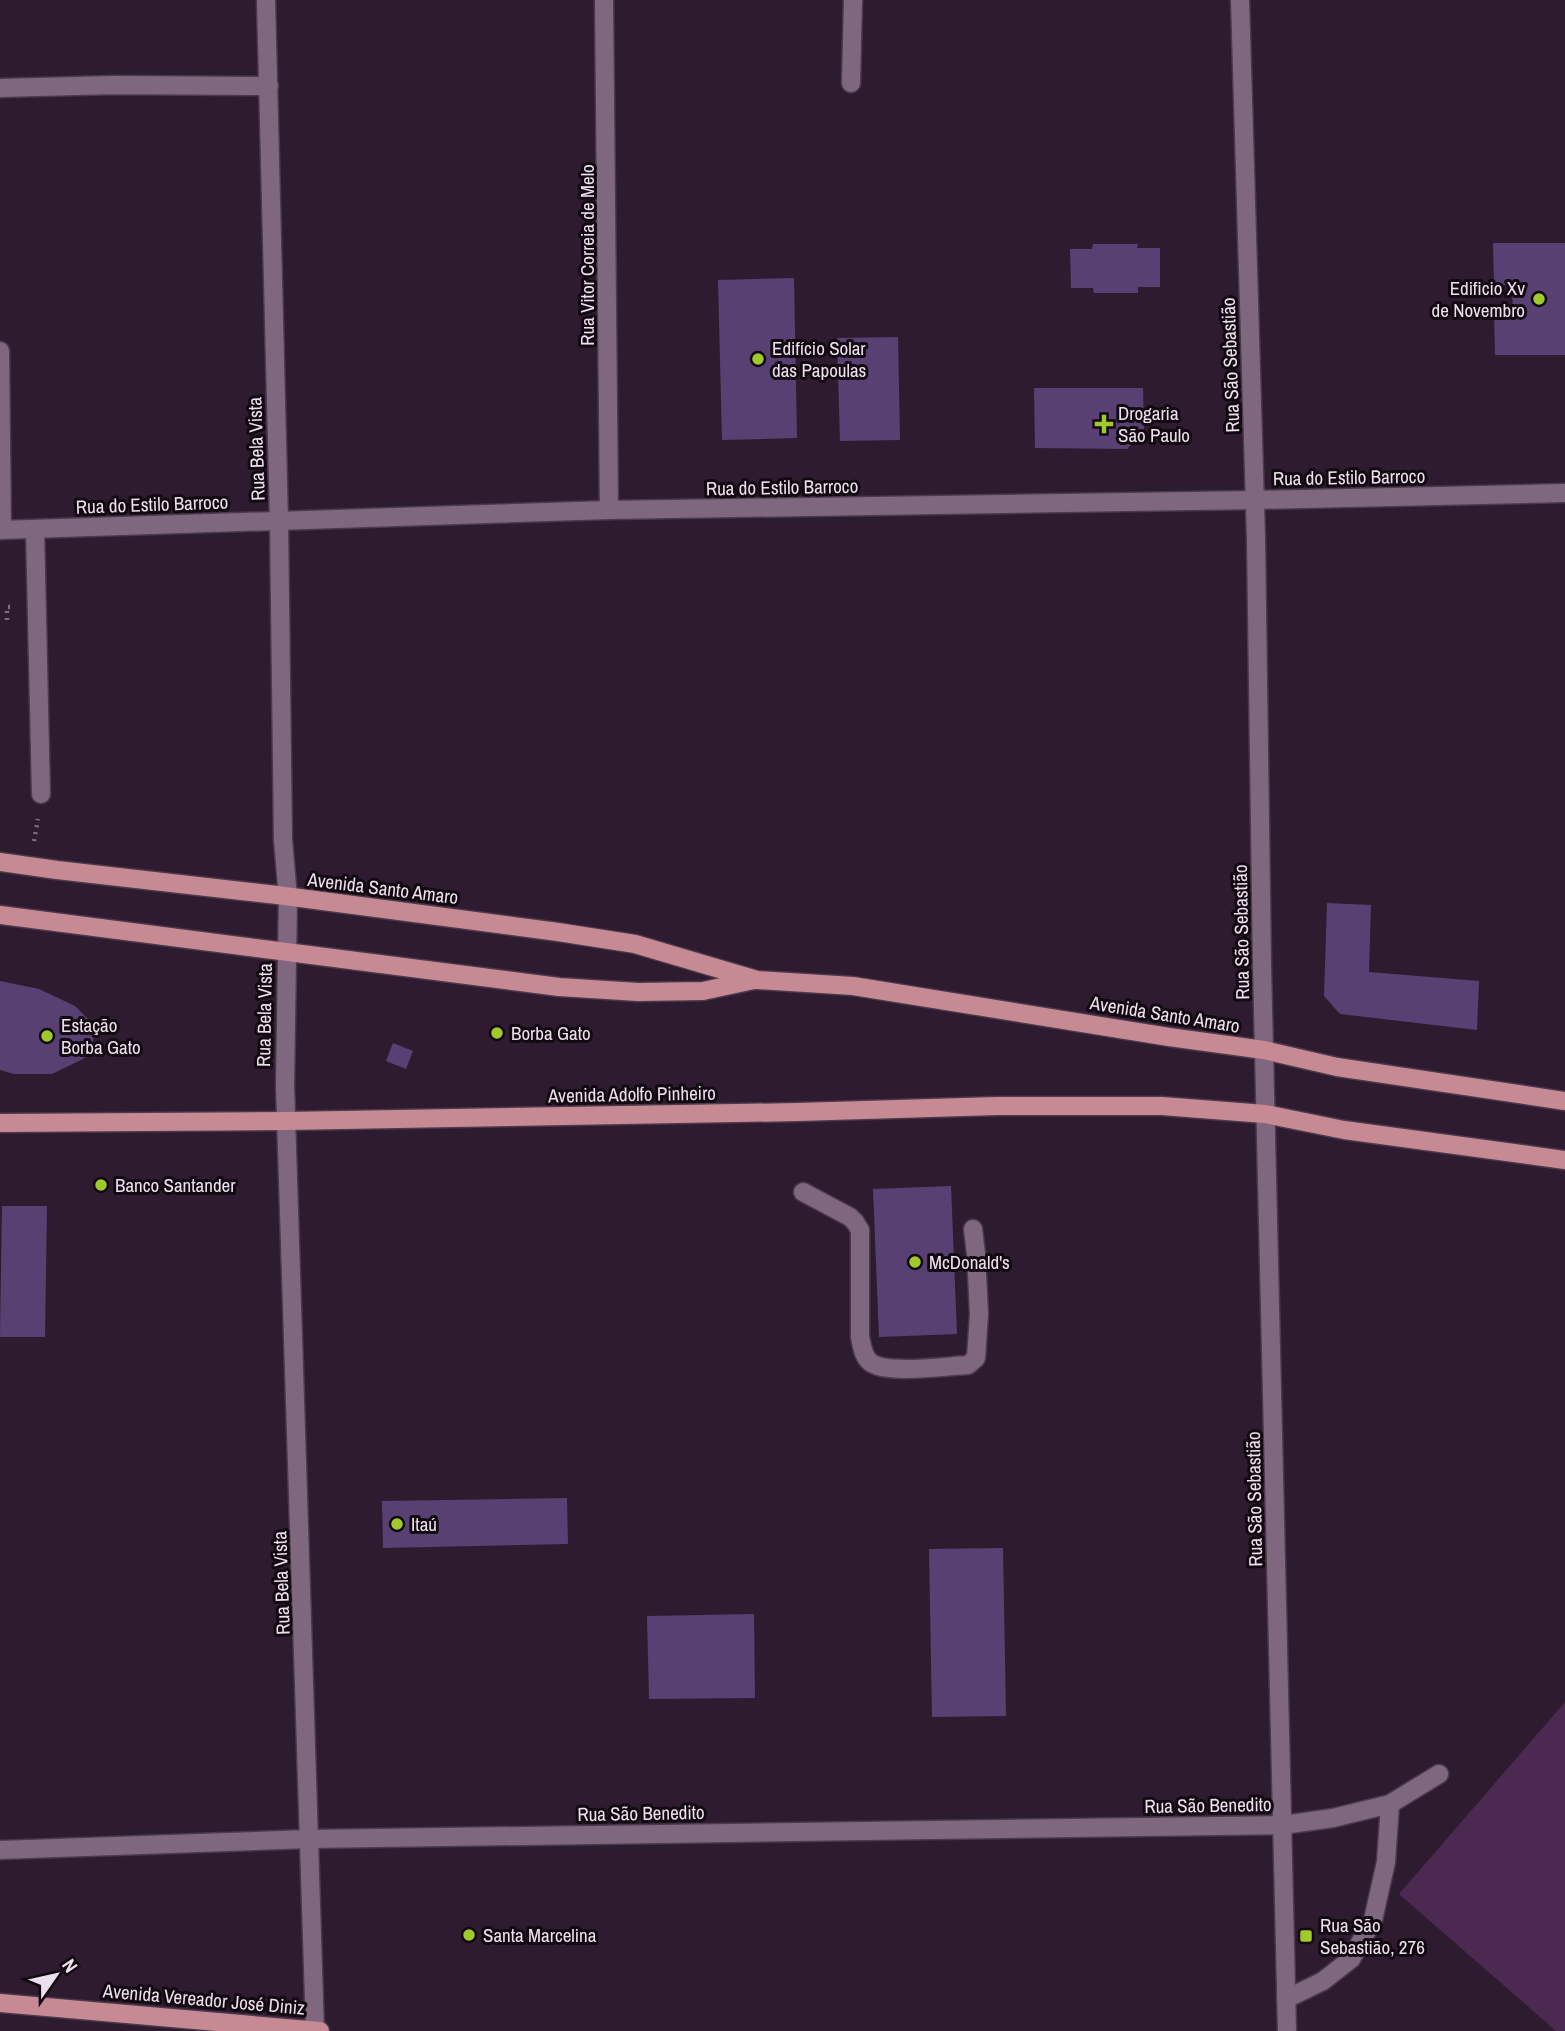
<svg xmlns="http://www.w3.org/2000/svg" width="1565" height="2031" font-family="'Archivo Narrow',sans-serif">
<rect width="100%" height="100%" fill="#2f1b30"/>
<path fill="#4c2950" d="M 1565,1702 L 1565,2031 L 1556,2031 L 1399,1894 Z"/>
<g fill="#594072">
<path d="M 1493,243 L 1565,243 L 1565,355 L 1495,355 L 1494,313 L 1513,313 L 1512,285 L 1494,285 Z"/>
<path d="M 1093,244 L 1138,244 L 1137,248 L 1160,248 L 1160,287 L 1138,287 L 1138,293 L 1094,293 L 1093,288 L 1071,288 L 1070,249 L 1092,249 Z"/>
<path d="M 794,278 L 797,438 L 722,440 L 718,280 Z"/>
<path d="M 898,337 L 900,440 L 840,441 L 837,338 Z"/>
<path d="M 1034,388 L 1143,388 L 1144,432 L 1127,449 L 1035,448 Z"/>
<path d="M 1327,903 L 1371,905 L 1369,972 L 1479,981 L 1477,1030 L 1340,1014 L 1324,996 Z"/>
<path d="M 0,981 L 39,989 L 75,1006 L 94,1025 L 93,1047 L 83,1059 L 52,1074 L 14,1074 L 0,1070 Z"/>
<path d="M 393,1043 L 413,1051 L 406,1069 L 386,1061 Z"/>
<path d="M 951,1186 L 957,1334 L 879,1337 L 873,1189 Z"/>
<path d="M 2,1206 L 47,1206 L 45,1337 L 0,1337 Z"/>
<path d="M 567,1498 L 568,1544 L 383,1548 L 382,1501 Z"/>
<path d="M 1003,1548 L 1006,1716 L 932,1717 L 929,1549 Z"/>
<path d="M 754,1614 L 755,1698 L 649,1699 L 647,1616 Z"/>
</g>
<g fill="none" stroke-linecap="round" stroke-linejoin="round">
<defs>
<g id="lane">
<path d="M 0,88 L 114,85 L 269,86"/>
<path d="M 0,351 L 2,530"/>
<path d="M 35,529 L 41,794"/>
<path d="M 803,1192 L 850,1217 L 855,1222 L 860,1230 L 860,1337 C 862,1346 863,1356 870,1362 C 886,1375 946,1366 968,1365 L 976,1358 L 979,1314 L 976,1254 L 973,1229"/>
<path d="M 1283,1825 L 1333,1818 L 1390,1804 L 1439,1774"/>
<path d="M 1286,1999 L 1323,1981 L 1351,1959 L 1373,1920 L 1386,1862 L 1390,1804"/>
</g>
<g id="street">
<path d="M 266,0 L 279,521 L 283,840 L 288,897 L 285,1085 L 315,2031"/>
<path d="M 604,0 L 609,510"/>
<path d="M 1240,0 L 1256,539 L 1262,966 L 1287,2031"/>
<path d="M 851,83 L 853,0"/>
<path d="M 0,530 L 609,510 L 1255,500 L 1565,493"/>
<path d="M 0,1850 L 309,1839 L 1283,1825"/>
</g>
<g id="primary">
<path d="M 0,862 L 57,870 L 277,895 L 558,932 L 635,944 L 757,980 L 853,986 L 1169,1037 L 1264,1050 L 1337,1067 L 1565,1101"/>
<path d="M 0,915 L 559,987 L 638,992 L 703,991 L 754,980"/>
<path d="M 0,1123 L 286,1121 L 798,1112 L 997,1106 L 1162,1106 L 1265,1114 L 1344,1130 L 1565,1160"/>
<path d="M 0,2003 L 320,2031"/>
</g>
</defs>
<use href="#lane" stroke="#4a3a4b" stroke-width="21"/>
<use href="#street" stroke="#4a3a4b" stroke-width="21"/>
<use href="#primary" stroke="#4a3a4b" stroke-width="21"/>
<g stroke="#7f6e80" stroke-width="4.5" stroke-dasharray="2 5" stroke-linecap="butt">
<path d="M 7,620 L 7,607 L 11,607"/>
<path d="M 34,841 L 38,819"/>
</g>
<use href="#lane" stroke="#7f6780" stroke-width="18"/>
<use href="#street" stroke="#7f6780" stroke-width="18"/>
<use href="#primary" stroke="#c78994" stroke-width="18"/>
</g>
<g fill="#a0c92b" stroke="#120912" stroke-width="2.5">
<circle cx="1539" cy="299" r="7"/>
<circle cx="758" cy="359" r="7"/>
<path d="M1100.5 413.5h7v7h7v7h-7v7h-7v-7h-7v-7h7z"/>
<circle cx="497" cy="1033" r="7"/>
<circle cx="47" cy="1036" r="7"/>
<circle cx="101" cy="1185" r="7"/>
<circle cx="915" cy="1262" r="7"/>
<circle cx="397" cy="1524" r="7"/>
<circle cx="469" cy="1935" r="7"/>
<rect x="1299" y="1929" width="14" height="14" rx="3.5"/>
</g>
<g text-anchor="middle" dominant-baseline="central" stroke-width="6" stroke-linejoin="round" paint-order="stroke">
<g font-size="19" fill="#ede0ee" stroke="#120912">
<text transform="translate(587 255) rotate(-90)">Rua Vitor Correia de Melo</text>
<text transform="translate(1230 365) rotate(-92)">Rua São Sebastião</text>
<text transform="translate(256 449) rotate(-92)">Rua Bela Vista</text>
<text transform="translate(1349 477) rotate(-1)">Rua do Estilo Barroco</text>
<text transform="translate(782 487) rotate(-1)">Rua do Estilo Barroco</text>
<text transform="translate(152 504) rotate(-2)">Rua do Estilo Barroco</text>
<text transform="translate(383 888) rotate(7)">Avenida Santo Amaro</text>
<text transform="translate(1241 932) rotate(-91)">Rua São Sebastião</text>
<text transform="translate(1165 1014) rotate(9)">Avenida Santo Amaro</text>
<text transform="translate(264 1015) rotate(-89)">Rua Bela Vista</text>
<text transform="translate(632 1094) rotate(-1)">Avenida Adolfo Pinheiro</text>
<text transform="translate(1254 1499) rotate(-91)">Rua São Sebastião</text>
<text transform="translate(281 1583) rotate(-92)">Rua Bela Vista</text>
<text transform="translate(1208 1805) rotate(-1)">Rua São Benedito</text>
<text transform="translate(641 1813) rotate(-1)">Rua São Benedito</text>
<text transform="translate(204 1999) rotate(5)">Avenida Vereador José Diniz</text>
</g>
<g font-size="19" fill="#ede0ee" stroke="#120912" text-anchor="start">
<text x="1525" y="288" text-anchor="end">Edificio Xv<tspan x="1525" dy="22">de Novembro</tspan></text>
<text x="772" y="348">Edifício Solar<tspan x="772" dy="22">das Papoulas</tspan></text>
<text x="1118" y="413">Drogaria<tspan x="1118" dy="22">São Paulo</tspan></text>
<text x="61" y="1025">Estação<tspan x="61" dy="22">Borba Gato</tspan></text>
<text x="511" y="1033">Borba Gato</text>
<text x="115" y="1185">Banco Santander</text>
<text x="929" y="1262">McDonald's</text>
<text x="411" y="1524">Itaú</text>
<text x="1320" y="1925">Rua São<tspan x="1320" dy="22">Sebastião, 276</tspan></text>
<text x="483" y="1935">Santa Marcelina</text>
</g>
</g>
<g transform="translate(56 1975) rotate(56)" stroke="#120912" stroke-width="5" paint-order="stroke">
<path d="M0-5L12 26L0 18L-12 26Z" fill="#ede0ee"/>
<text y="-10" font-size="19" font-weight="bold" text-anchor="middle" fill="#ede0ee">N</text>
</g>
</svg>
